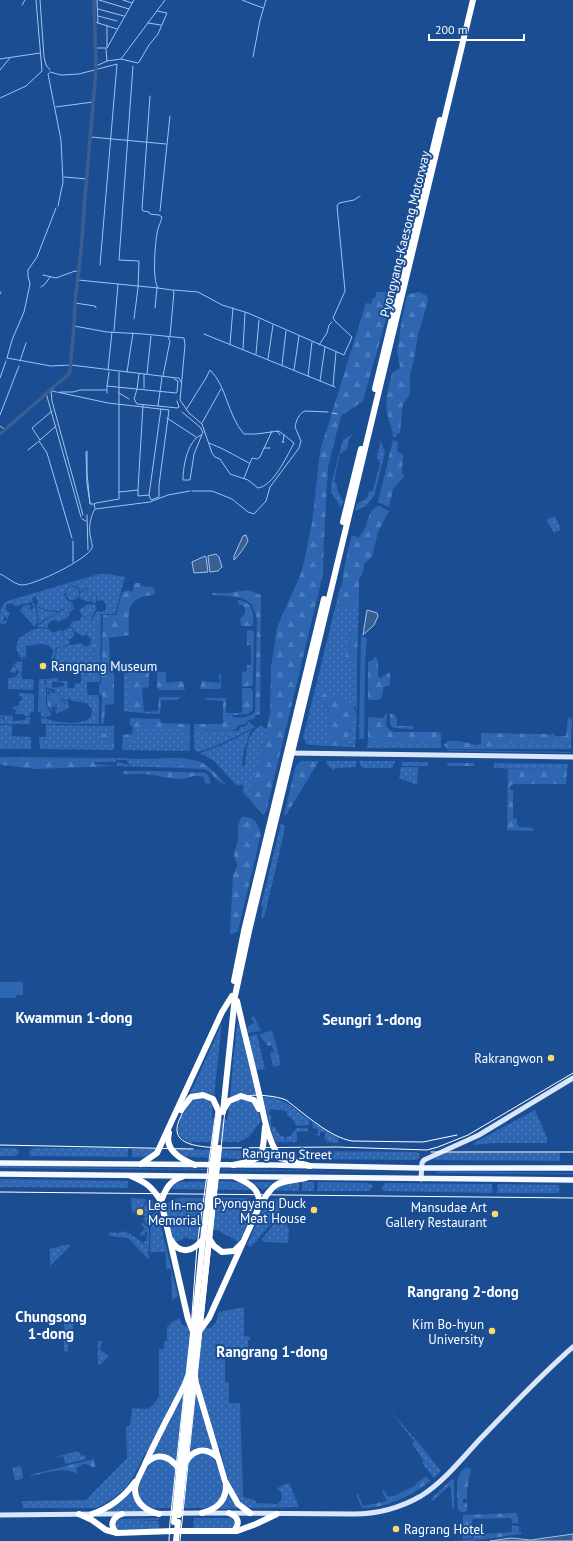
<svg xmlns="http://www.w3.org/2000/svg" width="573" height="1541" font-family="'PT Sans',sans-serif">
<defs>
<pattern id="grass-dots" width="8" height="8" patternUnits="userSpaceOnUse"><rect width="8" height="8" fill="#2e66b1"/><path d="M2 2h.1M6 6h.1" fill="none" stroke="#4d7dbd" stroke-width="1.8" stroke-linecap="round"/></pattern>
<pattern id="forest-firs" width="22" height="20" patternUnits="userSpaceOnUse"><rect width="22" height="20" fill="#2e66b1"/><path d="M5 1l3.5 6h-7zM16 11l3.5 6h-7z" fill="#4d7dbd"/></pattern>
</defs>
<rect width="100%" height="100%" fill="#1b4d93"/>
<g fill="url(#grass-dots)">
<path d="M 353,434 L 349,439 L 347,449 L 340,454 L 334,481 L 337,485 L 337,490 L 343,501 L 341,508 L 331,492 L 331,485 L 343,440 Z"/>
<path d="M 379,439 L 385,452 L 374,496 L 366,506 L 355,511 L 357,504 L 368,497 L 368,493 L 373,490 L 380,463 L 377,456 L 380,445 Z"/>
<path d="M 555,516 L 561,530 L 554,533 L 547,521 L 548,519 Z"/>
<path d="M 99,574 L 107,574 L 125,577 L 115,614 L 101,614 L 98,620 L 98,637 L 94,651 L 95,655 L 95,682 L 87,682 L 87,695 L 99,695 L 99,697 L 96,697 C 95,707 96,715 96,724 L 42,724 L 41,718 C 49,718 48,720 54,721 C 64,723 85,725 91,716 L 92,710 L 87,703 L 73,701 L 55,691 L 59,694 L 58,695 L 59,694 L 68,698 L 68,700 L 60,698 L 55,694 L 55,690 L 47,688 L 45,679 L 58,678 L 58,682 L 52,682 L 52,688 L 64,686 L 64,683 L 59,682 L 59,681 L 67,681 L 68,688 L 74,688 L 75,683 L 81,683 L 81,668 L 51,669 L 51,661 L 55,658 L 57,648 L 81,643 L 85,647 L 90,645 L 91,639 L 87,635 L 89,629 L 86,635 L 83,636 L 75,632 L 73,628 L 69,627 L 73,621 L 79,621 L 82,616 L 89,620 L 82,615 L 79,610 L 88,604 L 95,605 L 96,610 L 90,619 L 91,620 L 97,611 L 101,612 L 106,610 L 106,604 L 102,600 L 97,601 L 96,592 L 96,602 L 95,604 L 91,601 L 93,592 L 90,601 L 88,602 L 79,598 L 80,593 L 88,589 L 88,588 L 80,592 L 78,587 L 72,585 L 67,588 L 64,595 L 67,600 L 72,602 L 73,604 L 59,611 L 46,610 L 36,605 L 38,604 L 36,597 L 46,594 L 32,598 L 33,602 L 15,606 L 11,603 L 6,605 L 6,610 L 10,613 L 7,620 L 5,616 L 3,619 L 4,621 L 7,620 L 5,625 L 4,624 L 0,623 C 0,615 0,605 7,601 Z"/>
<path d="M 342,584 L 344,593 L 340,602 L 355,604 L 359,598 L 358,628 L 353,627 C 350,633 351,638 349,644 C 347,650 345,654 345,661 L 357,659 L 357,711 L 355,706 L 322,703 C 335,712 329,727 326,740 L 350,732 C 350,725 351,723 357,719 L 355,747 L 309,745 L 306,744 L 303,737 L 340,588 Z"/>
<path d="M 71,586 L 77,588 L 79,592 L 79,596 L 74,600 L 70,600 L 65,595 L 67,594 L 65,592 L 67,589 Z"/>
<path d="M 31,603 L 34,603 L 38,619 L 36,625 L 34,626 L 20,611 L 23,606 L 30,604 L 30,609 L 32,609 L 34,607 Z"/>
<path d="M 73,605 L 74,609 L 70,612 L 69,616 L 59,622 L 56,620 L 51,621 L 48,624 L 48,628 L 38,627 L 37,626 L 67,607 Z"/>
<path d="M 36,606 L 46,611 L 58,612 L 38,624 L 39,619 Z"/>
<path d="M 38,628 L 48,629 L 53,633 L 60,630 L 62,631 L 63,637 L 69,640 L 70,644 L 56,648 L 54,658 L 51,660 L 51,656 L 53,655 L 53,650 L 48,645 L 43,645 L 42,644 L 26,646 L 26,657 L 23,657 L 22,661 L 16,648 L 19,638 L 34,629 L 37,629 Z"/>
<path d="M 67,628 L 71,628 L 74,632 L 74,636 L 70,639 L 66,639 L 63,635 L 63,631 L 66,629 L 68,630 Z"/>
<path d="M 18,661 L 22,662 L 22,671 L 21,671 L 22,679 L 31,679 L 34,680 L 33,690 L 8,689 L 8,678 L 14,678 L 19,673 L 17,669 L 15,673 L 10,672 L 13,665 L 17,669 L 14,664 Z"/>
<path d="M 124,672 L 130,672 L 130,712 L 124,711 Z"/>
<path d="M 39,679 L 44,679 L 46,688 L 46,697 L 44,696 L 41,712 L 46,715 L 51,714 L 52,715 L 47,717 L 41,717 L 41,713 L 38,712 Z"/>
<path d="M 47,689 C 55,692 58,700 68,701 L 69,708 L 56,714 L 55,709 L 57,709 L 57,706 L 52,707 L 51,704 L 59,705 L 63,710 L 66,704 L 65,702 L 50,695 L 47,696 L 47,694 L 50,694 L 50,692 L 48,691 L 47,694 Z"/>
<path d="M 19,693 L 34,694 L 34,712 L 30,713 L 30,716 L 24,716 L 23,714 L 15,714 L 16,710 L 13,709 L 13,707 L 19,706 L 19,701 L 22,701 L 22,697 L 19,696 Z"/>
<path d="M 0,715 L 13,716 L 13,721 L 25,720 L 26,717 L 30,717 L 30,724 L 0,724 L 0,718 L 3,718 L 3,721 L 4,721 L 4,717 L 0,717 Z"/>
<path d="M 248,721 L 255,727 L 221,744 L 199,752 L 196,751 L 196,730 L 239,731 L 240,727 L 247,726 Z"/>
<path d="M 0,725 L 12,725 L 12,736 L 31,737 L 31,749 L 0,749 Z"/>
<path d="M 46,725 L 102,726 L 102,729 L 108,729 L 111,732 L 111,734 L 102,734 L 109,748 L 114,747 L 114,750 L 40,749 L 39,737 L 46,737 Z"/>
<path d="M 261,725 L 267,730 L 260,759 L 261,805 L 266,812 L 263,815 L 242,791 L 244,788 L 242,784 L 237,786 L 214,761 L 200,753 L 222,745 L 251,730 L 244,751 L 242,765 L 244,767 C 248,750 244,736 261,725 Z"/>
<path d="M 137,730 L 186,730 L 186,749 L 190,750 L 189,751 L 122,750 L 122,747 L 123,749 L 128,739 L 131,738 Z"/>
<path d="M 368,741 L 434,743 L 434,748 L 367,748 Z"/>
<path d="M 498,743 L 571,743 L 571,749 L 480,749 L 481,746 L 497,746 Z"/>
<path d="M 448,750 L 571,752 L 571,753 L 448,751 Z"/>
<path d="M 0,757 L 116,758 L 116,759 L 76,758 L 17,759 Z"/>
<path d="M 117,758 L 141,759 L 141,762 L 184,762 L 188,764 L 187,766 L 154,766 L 154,767 L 117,766 L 117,762 L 130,765 L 126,760 L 117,760 Z"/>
<path d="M 326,761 L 356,761 L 356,767 L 335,768 L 334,770 L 328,766 Z"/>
<path d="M 360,761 L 394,761 L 395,762 L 392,768 L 363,768 L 360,765 Z"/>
<rect x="402" y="762" width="26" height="4"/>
<path d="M 494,763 L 568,764 L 567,770 L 494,768 Z"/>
<path d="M 401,767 L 418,767 L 417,785 L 399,778 Z"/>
<path d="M 281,823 L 285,826 L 282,842 L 264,918 L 261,917 L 263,908 L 261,906 Z"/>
<path d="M 222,1023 L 214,1097 C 205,1090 198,1091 189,1096 Z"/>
<path d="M 237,1023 L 238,1023 L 240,1026 L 256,1095 L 245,1094 L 230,1098 Z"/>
<path d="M 257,1034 L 265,1069 L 256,1070 L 248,1037 Z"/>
<path d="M 268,1097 C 284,1098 297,1111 310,1120 L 309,1125 L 296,1126 C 295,1121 291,1117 287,1116 L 287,1111 L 270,1109 L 269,1114 L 271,1115 L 271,1126 L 275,1127 C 276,1132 280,1136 285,1137 L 285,1143 L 275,1141 L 273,1136 L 263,1098 Z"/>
<path d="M 201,1098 L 208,1099 L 213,1105 L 212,1118 L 227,1120 L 230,1104 L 238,1099 L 250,1100 L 256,1107 L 261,1121 L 249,1137 L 239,1142 L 192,1142 L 191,1143 C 186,1141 181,1139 179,1134 C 176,1126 184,1108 190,1102 C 193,1099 197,1099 201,1098 Z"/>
<path d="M 535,1110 L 547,1138 L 547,1143 L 494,1143 L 474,1145 L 474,1143 Z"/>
<path d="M 312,1122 L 338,1138 L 339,1143 L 327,1142 L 327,1140 L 324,1139 L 326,1132 L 320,1132 L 320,1136 L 316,1135 L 318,1134 L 318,1129 L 313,1128 Z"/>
<path d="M 296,1128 L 307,1128 L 309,1131 L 297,1132 L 297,1142 L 286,1142 L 286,1137 C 291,1137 295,1132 296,1128 Z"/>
<path d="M 0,1148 L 15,1148 L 18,1150 L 18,1154 L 15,1156 L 0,1156 Z"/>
<path d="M 32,1148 L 128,1148 L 128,1157 L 34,1156 L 31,1156 L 29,1153 Z"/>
<path d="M 132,1149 L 157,1149 L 157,1150 L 146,1157 L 132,1157 Z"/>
<path d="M 178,1149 L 259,1151 L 260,1153 L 252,1158 L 246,1159 L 191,1157 L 183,1156 L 176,1150 Z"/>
<path d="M 299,1151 L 414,1152 L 419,1153 L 420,1158 L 416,1160 L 300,1159 Z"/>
<path d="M 445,1153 L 560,1153 L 560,1161 L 433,1160 Z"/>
<path d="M 0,1166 L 405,1172 L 0,1168 Z"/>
<path d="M 441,1171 L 573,1173 L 573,1174 L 434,1173 Z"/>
<path d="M 0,1179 L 128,1181 L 128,1188 L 0,1187 Z"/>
<path d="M 223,1181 L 245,1183 L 252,1190 L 170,1189 L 175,1183 L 179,1182 Z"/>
<path d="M 255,1182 L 270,1182 L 272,1183 L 263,1190 L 254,1183 Z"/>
<path d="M 291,1182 L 299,1182 L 299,1191 L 273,1190 L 274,1188 Z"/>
<rect x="302" y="1182" width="12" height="9"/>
<path d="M 318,1182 L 368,1183 L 372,1185 L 373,1187 L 369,1191 L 317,1191 Z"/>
<path d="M 385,1183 L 492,1184 L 493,1193 L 384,1191 L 382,1189 L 382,1187 Z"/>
<path d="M 498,1184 L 559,1185 L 559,1193 L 497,1193 Z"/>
<path d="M 131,1198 L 147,1199 L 141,1209 L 139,1209 L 137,1212 L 138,1214 L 132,1212 Z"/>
<path d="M 183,1198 L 246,1198 L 255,1208 L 239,1242 L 217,1230 L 200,1233 L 195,1240 L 185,1237 L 181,1240 L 175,1242 C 171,1236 165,1217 165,1210 C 166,1205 169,1202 172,1199 Z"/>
<path d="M 149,1199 L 152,1200 L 156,1208 L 150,1215 L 149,1228 L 143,1219 L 147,1216 L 141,1216 L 143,1212 L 142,1210 Z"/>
<path d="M 273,1199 L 281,1199 L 280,1214 L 251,1247 L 247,1245 L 265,1205 L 268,1202 Z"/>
<path d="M 157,1210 L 178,1296 L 172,1301 L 171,1269 L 166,1269 L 166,1252 L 150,1252 L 151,1216 Z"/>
<path d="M 280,1217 L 281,1220 L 286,1222 L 289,1230 L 288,1243 L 266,1242 L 261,1240 Z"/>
<path d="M 142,1222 L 149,1229 L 149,1252 L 143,1241 L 147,1241 L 147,1232 L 145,1232 L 145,1236 L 143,1235 L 141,1236 L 140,1233 L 145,1229 L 141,1224 Z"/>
<path d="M 120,1231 L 121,1233 L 124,1231 C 138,1239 149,1242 149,1260 L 128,1238 L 109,1236 L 109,1232 L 119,1233 Z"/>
<path d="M 69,1244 L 70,1246 L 50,1266 L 50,1249 Z"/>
<path d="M 244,1307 L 244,1336 L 250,1337 L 250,1340 L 248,1340 L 248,1349 L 225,1350 L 225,1382 L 229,1383 L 229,1403 L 240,1403 L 243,1497 L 254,1500 L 257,1503 L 277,1504 L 282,1499 L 282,1494 L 277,1488 L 289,1483 L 298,1504 L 298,1507 L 251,1508 C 233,1504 223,1466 221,1449 L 214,1452 L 211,1456 C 217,1461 227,1489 222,1497 C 219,1503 212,1506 207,1508 L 150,1508 C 126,1493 146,1474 153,1455 L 145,1453 C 135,1474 132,1485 112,1499 C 106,1503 102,1506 95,1508 L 23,1508 L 22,1501 L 86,1500 L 127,1458 L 126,1426 L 130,1426 L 132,1408 L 145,1409 L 151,1407 L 159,1397 L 159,1349 L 164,1349 L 164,1342 L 167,1341 L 167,1327 L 173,1321 L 180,1318 L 182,1325 L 184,1326 L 211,1328 L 216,1322 L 219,1312 Z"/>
<path d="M 64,1322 L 75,1322 L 75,1324 L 73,1325 L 73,1338 L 68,1338 L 68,1352 L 64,1351 Z"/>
<path d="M 98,1341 L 102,1341 L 100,1350 L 109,1356 L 100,1365 L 98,1364 Z"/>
<path d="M 387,1407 L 421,1446 L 441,1471 L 434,1478 L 422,1463 L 424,1462 L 412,1443 L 414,1441 Z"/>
<path d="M 77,1451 L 77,1453 L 80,1452 L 81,1456 L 85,1455 L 86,1459 L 65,1464 L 63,1456 L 56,1458 L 56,1457 Z"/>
<path d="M 21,1466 L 23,1477 L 19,1480 L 15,1480 L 12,1468 Z"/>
<path d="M 132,1490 L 135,1501 L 142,1511 L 108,1511 L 122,1501 Z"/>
<path d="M 228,1492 L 238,1509 L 220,1509 Z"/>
<path d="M 159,1518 L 159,1520 L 135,1521 L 159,1521 L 159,1529 L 119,1530 L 115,1528 L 115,1521 L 118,1519 Z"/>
<path d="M 194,1518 L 231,1518 L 235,1522 L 234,1527 L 232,1528 L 193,1529 Z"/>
</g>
<g fill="url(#forest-firs)">
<path d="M 376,292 L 389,292 L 391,293 L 391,302 L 363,401 L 341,416 L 328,467 L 324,540 L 323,574 L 266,812 L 250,793 L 260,759 L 270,714 L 271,668 L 277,627 L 302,571 L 312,523 L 320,451 L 366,303 L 371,304 L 373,298 L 376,297 Z"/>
<path d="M 419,292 L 427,296 L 428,301 L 418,335 L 414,360 L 410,374 L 410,394 L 403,404 L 402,410 L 400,433 L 397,434 L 396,437 L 393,437 C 393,430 390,425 388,418 C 384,402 388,389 392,373 L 400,368 L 397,352 L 402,319 L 407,296 L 409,294 Z"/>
<path d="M 393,440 L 398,442 L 397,451 L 403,455 L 402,471 L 404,477 L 393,489 L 389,507 L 378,502 Z"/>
<path d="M 379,506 L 389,511 L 378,532 L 372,557 L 364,564 L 363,573 L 359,579 L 359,598 L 355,605 L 340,608 L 338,605 L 344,593 L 342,584 L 344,569 L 348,549 L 352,535 L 357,537 L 358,538 C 360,536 362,533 364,530 C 368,522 369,508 379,506 Z"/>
<path d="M 135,583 L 140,583 L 141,586 L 152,587 L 155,591 L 154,595 C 125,597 129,612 129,635 L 109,638 L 110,669 L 114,673 L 114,704 L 105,705 L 104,723 L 101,724 L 102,695 L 99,694 L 99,685 L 101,683 L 103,615 L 116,615 L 122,592 L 128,590 L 132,592 Z"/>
<path d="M 248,590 L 261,595 L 260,714 L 255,715 L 255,719 L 248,720 L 245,724 L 239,725 L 236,729 L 232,731 L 197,730 L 196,751 L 194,749 L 194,724 L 222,724 L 223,722 L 223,701 L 208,700 L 204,698 L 226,698 L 226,713 L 241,713 L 242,712 L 242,688 L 251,688 L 253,691 L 253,710 L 248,714 L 233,715 L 232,717 C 241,718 248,718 255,712 L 257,621 C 253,593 236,597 213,595 L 212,593 L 228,593 Z"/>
<path d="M 238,600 C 252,601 255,614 253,626 L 241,626 L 240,619 L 244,615 C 247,609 244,605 238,604 Z"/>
<path d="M 101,615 L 100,682 L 95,682 L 95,655 L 94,645 C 101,636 93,623 101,615 Z"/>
<path d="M 356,626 L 358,628 L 357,659 L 345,661 C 345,654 347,650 349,644 C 351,638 350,633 353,627 Z"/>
<path d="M 249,630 L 254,631 L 253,685 L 242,687 L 242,672 L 247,671 L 247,665 L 251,665 L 251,645 L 247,645 L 247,631 Z"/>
<path d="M 361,635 L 367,639 L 365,661 L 364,739 L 359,739 Z"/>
<path d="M 374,657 L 376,657 L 378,661 L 378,677 L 381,678 L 387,673 L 390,673 L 390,685 L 384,687 L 383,690 L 382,698 L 377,700 L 368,700 L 368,662 L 373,660 Z"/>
<path d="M 130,672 L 149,672 L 149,687 L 142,688 L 144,712 L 158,711 L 159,697 L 181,697 L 177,700 L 161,700 L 160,713 L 158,714 L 130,712 Z"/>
<path d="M 158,672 L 166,672 L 166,681 L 167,683 L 183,681 L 185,690 L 159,690 L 159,688 L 157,688 L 157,674 Z"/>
<path d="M 219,674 L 221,674 L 221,689 L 200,689 L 202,681 L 220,683 Z"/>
<path d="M 327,692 C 343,698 356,699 357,719 C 345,727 354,735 342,746 L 331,745 L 326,740 L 330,714 L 327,707 L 319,700 L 322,695 Z"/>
<path d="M 53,695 L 66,704 L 65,708 L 59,712 L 59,705 L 51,704 L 52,713 L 47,704 L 47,696 Z"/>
<path d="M 42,696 L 46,697 L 46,705 L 51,714 L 49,715 L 43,714 L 40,710 L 40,698 Z"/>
<path d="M 96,697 L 99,697 L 99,724 L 96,724 L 94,700 Z"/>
<path d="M 385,714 L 387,714 L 386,726 L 391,731 L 395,732 L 438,732 L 441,734 L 441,748 L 434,748 L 434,743 L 368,741 L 368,717 L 384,718 Z"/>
<path d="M 390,714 L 395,714 L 395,717 L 397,717 L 397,726 L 413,726 L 413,729 L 393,728 L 390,724 Z"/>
<path d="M 568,717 L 572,719 L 571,743 L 498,743 L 497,746 L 481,746 L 480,749 L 447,749 L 444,745 L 448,741 C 458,740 468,743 476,745 L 481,744 L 481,733 L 549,734 L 550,736 L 553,733 L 555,736 L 566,736 Z"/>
<path d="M 130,718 L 160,719 L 161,723 L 190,724 L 190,750 L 186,750 L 186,730 L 137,730 L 135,736 L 128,739 L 123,749 L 122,747 L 123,735 L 132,734 L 133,727 L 130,725 Z"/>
<path d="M 102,726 L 114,726 L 114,747 L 109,748 L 101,736 L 102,734 L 111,734 L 111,732 L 108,729 L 102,729 Z"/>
<path d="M 0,757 L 17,759 L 76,758 L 116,759 L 116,762 L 95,762 L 94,764 L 116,766 L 35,769 L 2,765 L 0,764 Z"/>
<path d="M 141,759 C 159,759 189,755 204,764 C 212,769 219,777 225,784 C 215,782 213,772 204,769 L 154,767 L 154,766 L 187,766 L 188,764 L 184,762 L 141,762 Z"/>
<path d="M 301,761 L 319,761 L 286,815 L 284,815 L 296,765 Z"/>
<path d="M 447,763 L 474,763 L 474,766 L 448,766 Z"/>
<path d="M 508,769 L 567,770 L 566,784 L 513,784 L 510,786 L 510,790 L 513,790 L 513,818 L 517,819 L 517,825 L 520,827 L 533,828 L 533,831 L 507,830 Z"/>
<path d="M 124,771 L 155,771 L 206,773 L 208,775 L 211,783 L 208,784 L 205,783 L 204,777 C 194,773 188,779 179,779 C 167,779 154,774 141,774 C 135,773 128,776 122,773 Z"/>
<path d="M 242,817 C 255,817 258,823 261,834 L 238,931 L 230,935 L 233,875 L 238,864 C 230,854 237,849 238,839 C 239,829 236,826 242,817 Z"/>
<path d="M 254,1016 L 261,1031 L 248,1033 L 247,1028 L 254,1022 L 251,1018 Z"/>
<path d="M 271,1031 L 273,1033 L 281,1065 L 273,1067 L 270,1053 L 274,1052 L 272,1045 L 268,1046 L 261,1038 L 260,1034 Z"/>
<path d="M 94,1459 L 95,1466 L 94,1468 C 85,1463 84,1462 76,1469 L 78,1475 C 66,1465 44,1474 31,1476 L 30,1475 Z"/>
<path d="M 466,1467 L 471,1469 L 467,1490 L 467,1499 L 463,1499 L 463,1503 L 467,1503 L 467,1512 L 461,1512 L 458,1509 C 458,1495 453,1475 466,1467 Z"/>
<path d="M 426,1476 L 430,1481 C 411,1496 387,1508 362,1508 L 356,1495 L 358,1494 L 363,1506 L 387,1501 L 382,1491 L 384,1490 L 388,1497 L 394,1496 L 416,1485 L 415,1484 Z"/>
<path d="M 452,1479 L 454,1480 L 454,1509 L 452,1508 L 451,1489 L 449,1486 L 433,1501 L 431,1499 Z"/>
<path d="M 516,1513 L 518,1516 L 518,1523 L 512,1523 L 511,1518 L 473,1519 L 472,1522 L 474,1534 L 472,1534 L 472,1538 L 463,1539 L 463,1515 Z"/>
<path d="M 512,1526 L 519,1526 L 519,1532 L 521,1532 L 521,1534 L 472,1541 L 458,1541 L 473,1539 L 473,1535 L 512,1532 Z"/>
</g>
<path fill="#2e66b1" d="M 0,982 L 23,982 L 23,995 L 16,995 L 16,998 L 0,998 Z"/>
<g fill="#3a5e91" stroke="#9fc3f1">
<path d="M 246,535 L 248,541 C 244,548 240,554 234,560 L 234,556 L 243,536 Z"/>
<path d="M 216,554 L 219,557 L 222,567 L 218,571 L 210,572 L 208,556 Z"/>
<path d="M 205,556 L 206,557 L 208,572 L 194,573 L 192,562 Z"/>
<path d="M 367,610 L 377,613 L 378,616 L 374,625 L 363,635 Z"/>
<path d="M 573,1534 L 573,1541 L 490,1541 L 511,1538 L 531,1540 Z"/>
</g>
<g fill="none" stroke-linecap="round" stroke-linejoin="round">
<g stroke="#9fc3f1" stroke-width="1">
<path d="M 40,0 L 44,57 L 46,65 L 50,70"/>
<path d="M 97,0 L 98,23"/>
<path d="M 99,0 L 129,9"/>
<path d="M 123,0 L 132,3"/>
<path d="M 242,0 L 263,8"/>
<path d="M 22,5 L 25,0"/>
<path d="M 98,9 L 124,16"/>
<path d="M 98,16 L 117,21"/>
<path d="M 95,22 L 117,29"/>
<path d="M 148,23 L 161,25"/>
<path d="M 107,47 L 107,26"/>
<path d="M 95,48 L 107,48 L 134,0"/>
<path d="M 253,57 L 260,20 L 266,0"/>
<path d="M 0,59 L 40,53"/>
<path d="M 121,59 L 165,0"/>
<path d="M 107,61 L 121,59 L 138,63 L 139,62 L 149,45 L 158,34 L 167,13 L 157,11"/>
<path d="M 96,66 L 107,61 L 106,49"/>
<path d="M 133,66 L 119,260 L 139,261 L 138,288 L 134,319"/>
<path d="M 0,70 L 10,58"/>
<path d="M 50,72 L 61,75 L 79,74 L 117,64 L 100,265"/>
<path d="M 49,73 L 48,74 L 61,140 L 63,182 L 58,206"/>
<path d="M 150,96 L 142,209 L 143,211 L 149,212 L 150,214 L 159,215 L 162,217 C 161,222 159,225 158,229 C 155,239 152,280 158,288 L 172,290 L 174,292 L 170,336"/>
<path d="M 0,98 L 26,86 L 42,71 L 36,0"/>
<path d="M 56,107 L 93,102"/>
<path d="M 91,137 L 166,144"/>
<path d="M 64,177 L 87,179"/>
<path d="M 160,211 L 170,116"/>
<path d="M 43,275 L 56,278 L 75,271 L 79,272"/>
<path d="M 78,280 L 158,288"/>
<path d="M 41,287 L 45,284 L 50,277"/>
<path d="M 173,290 L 198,292 L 222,305 L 248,313 L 344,355 L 352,337 L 335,321 L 333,318 L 345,291 L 337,206 L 339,203 L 354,200 L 360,196"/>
<path d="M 0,294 L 1,292"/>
<path d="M 75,303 L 95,306 L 96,308"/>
<path d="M 155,308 L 157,288"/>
<path d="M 74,326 L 107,332 L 144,334 L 184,338 L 185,345 L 180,400 L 189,413 L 202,424 L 212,453 L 215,457 L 220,459 L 230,474 L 248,480 L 258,488 C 273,486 286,458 293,445 L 294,443 L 279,431 L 256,434 L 244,434 C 227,415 227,386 210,370 L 206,378 L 186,410"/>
<path d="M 114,331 L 118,284"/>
<path d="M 204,334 L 335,387"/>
<path d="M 230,344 L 233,308"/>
<path d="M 319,345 L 327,333 L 329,325 L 332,322"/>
<path d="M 243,349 L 245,313"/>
<path d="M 256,354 L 259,320"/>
<path d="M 7,358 L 51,366 L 71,365 L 177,378 L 179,378 L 181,382"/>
<path d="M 7,358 L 12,340 L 24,312 L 30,284 L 28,276 L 28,270 L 37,257 L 56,208"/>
<path d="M 268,359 L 273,325"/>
<path d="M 20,361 L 26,343"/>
<path d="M 282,365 L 286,331"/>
<path d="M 108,370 L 112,332"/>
<path d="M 294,370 L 299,336"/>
<path d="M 127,372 L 133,333"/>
<path d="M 139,374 L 137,389 L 134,399 L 137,404 L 178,408 L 179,407 L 177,401"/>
<path d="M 147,374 L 151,336"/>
<path d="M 163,376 L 170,341 L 168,337"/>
<path d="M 308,376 L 312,342"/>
<path d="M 0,378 L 6,361"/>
<path d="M 320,381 L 325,347"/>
<path d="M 107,386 L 176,393 L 177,392 L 178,381 L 174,379"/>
<path d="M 333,386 L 336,352"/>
<path d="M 144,388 L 144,374"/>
<path d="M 50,390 L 56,392"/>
<path d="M 51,390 L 52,401 L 83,515"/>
<path d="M 57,392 L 108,403 L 169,410 L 159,485 L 159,497 L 151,500 L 149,495 L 138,496 L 138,490 L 119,492"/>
<path d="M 60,392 L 73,392 L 80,390 L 106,390"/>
<path d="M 46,393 L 81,517"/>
<path d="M 107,393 L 107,386 L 109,372"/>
<path d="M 119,393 L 129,399"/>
<path d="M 158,406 L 162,377"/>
<path d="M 182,412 L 200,427 L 203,432 L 194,454 L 190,480 L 183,480 C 183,467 187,441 201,435"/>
<path d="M 332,413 L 337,414"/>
<path d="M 0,415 L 19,366"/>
<path d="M 167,418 L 196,437"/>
<path d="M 202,423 L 221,389"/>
<path d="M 0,426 L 5,430"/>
<path d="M 277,431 L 280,435"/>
<path d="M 40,440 L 32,428 L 52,411"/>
<path d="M 40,440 L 56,426"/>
<path d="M 39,441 L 47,453 L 72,538"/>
<path d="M 282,442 L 284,442"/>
<path d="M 283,442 L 284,435"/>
<path d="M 209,443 L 223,449 L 249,463"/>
<path d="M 264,448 L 270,448"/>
<path d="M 28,450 L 38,442"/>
<path d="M 87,451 L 87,473 L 90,504 L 94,504"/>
<path d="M 86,452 L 87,484 L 90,503"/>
<path d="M 244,478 L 252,458 L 257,459 L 260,457 L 272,431"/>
<path d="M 138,490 L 143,405"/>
<path d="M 192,491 L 212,491 L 232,499 L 248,512 L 254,514 L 266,501 L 270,487 L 299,448 L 301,441 L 295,427 C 296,421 299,413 305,411 L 328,412"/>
<path d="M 149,495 L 161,409"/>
<path d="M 95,508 L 94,504 L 96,503 L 119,499 L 119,372"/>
<path d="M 87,515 L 88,550"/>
<path d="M 82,519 L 86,521"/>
<path d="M 73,562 L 73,541"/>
<path d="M 0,574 C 8,577 13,584 22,585 C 35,585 88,559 92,548 C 93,545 91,542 91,539 C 88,530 90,517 95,509 L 150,502 L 168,495 L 190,491"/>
</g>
<g stroke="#3a5e91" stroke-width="3.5">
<path d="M 94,0 L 96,67"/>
<path d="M 84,209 L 96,70"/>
<path d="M 50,390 L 69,374 L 70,370 L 74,326 L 75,302 L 81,251 L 84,211"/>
<path d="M 0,434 L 48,392"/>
</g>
<g stroke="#dae7fb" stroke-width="5">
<path d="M 289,753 L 573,757"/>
<path d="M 421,1179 L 422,1163 L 424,1160 L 479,1135 L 573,1078"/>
<path d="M 0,1515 L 202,1513 L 354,1514 C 377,1514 400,1508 421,1496 C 445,1481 463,1457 482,1437 C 512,1406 541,1375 573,1347"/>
</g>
<g stroke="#f4f8ff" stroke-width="5.5">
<path d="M 0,1163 L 270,1165 L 421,1168 L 573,1168"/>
<path d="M 0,1174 L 573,1180"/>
</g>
<g stroke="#fff" stroke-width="6">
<path d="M 375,389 L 440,120"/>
<path d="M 343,522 L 361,449"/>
<path d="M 234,981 L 244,931 L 324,599"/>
<path d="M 237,1001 C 244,1032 252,1063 259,1094 C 264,1116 267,1139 280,1158 L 310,1166"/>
<path d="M 224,1109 L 229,1101 L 241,1096 L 254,1100 L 259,1109"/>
<path d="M 181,1110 L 191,1097 L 203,1095 L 213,1099 L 219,1112"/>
<path d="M 223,1112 L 235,996 L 249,931 L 473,0"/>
<path d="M 169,1133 C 164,1150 182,1160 195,1165"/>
<path d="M 141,1164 L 157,1153 L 222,1012 L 232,996"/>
<path d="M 233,1165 C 265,1159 262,1157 265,1127"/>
<path d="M 131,1176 C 147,1183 151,1186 161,1201 L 188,1319 L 194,1334"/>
<path d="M 235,1177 C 249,1183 261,1189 259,1206"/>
<path d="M 161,1201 C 166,1189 169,1181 182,1177"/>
<path d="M 208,1237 L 214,1246 L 222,1252 L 234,1251 L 242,1243"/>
<path d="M 171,1240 C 180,1256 194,1251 203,1239"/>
<path d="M 198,1333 L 209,1318 L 259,1207 C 275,1180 276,1183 306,1178"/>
<path d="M 195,1377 L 196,1383 L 225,1481 L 238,1504 L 250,1513"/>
<path d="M 146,1463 C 158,1452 170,1456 179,1469"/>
<path d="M 185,1463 C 193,1449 206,1446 218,1458"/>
<path d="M 202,1513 C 218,1509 227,1500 226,1483"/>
<path d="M 229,1513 C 239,1517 240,1523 234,1531"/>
<path d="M 79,1514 L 92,1520 L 106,1530 L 117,1533 L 173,1531 L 237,1531 L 256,1524 L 277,1514"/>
<path d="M 92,1514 C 110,1508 124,1497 135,1482"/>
<path d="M 159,1514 C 147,1511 136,1504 135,1490 C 135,1481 142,1472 145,1464 C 157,1437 172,1410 185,1384 L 188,1376"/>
<path d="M 117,1533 C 109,1526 112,1517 122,1514"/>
<path d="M 176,1541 L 178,1522"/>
</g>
<g stroke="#fff" stroke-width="1">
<path d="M 0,1145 L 193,1149"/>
<path d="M 431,1152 L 573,1152"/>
<path d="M 0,1192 L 573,1198"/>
<path d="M 169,1541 L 170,1522 L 191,1329 L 197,1246 L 216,1111 C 217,1099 203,1094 193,1098 C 187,1102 184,1110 181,1116 C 166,1145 196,1146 217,1148 L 337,1147 L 427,1150 L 438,1147 L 468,1135 L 573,1073"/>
<path d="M 180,1541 L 225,1110 C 227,1107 228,1103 230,1101 C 240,1092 275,1095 286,1100 C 305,1114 329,1137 352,1141 L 423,1142 L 457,1135"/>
</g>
<g stroke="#fff" stroke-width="6">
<path d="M 179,1515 L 219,1148"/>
<path d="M 174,1522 L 203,1239 L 219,1112"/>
</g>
</g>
<g fill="#ffd86a" stroke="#1b4d93" stroke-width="1.5">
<circle cx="43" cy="666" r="4"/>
<circle cx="551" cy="1058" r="4"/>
<circle cx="314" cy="1210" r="4"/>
<circle cx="140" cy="1212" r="4"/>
<circle cx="495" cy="1214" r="4"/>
<circle cx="492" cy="1331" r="4"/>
<circle cx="396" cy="1529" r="4"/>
</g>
<g text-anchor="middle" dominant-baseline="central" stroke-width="4" stroke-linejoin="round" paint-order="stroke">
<g font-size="13" fill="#fff" stroke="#1b4d93">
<text transform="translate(405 234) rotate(-76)">Pyongyang-Kaesong Motorway</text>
<text transform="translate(287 1154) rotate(1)">Rangrang Street</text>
</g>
<g font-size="13" fill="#fff" stroke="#1b4d93" text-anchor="end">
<text x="51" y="666" text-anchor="start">Rangnang Museum</text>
<text x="543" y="1058">Rakrangwon</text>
<text x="306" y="1203">Pyongyang Duck<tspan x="306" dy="15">Meat House</tspan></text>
<text x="148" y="1205" text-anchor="start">Lee In-mo<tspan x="148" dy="15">Memorial</tspan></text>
<text x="487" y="1207">Mansudae Art<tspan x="487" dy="15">Gallery Restaurant</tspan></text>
<text x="484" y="1324">Kim Bo-hyun<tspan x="484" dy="15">University</tspan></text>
<text x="404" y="1529" text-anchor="start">Ragrang Hotel</text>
</g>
<g font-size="15" font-weight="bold" fill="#fff" stroke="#1b4d93">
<text x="74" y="1017">Kwammun 1-dong</text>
<text x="372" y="1019">Seungri 1-dong</text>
<text x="463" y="1291">Rangrang 2-dong</text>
<text x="51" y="1316">Chungsong<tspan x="51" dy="17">1-dong</tspan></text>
<text x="272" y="1351">Rangrang 1-dong</text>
</g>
</g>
<path d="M429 34v6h95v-6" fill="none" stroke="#ffffff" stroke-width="2"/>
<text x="435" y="34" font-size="12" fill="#ffffff" stroke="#1b4d93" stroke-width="3" paint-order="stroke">200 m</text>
</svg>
